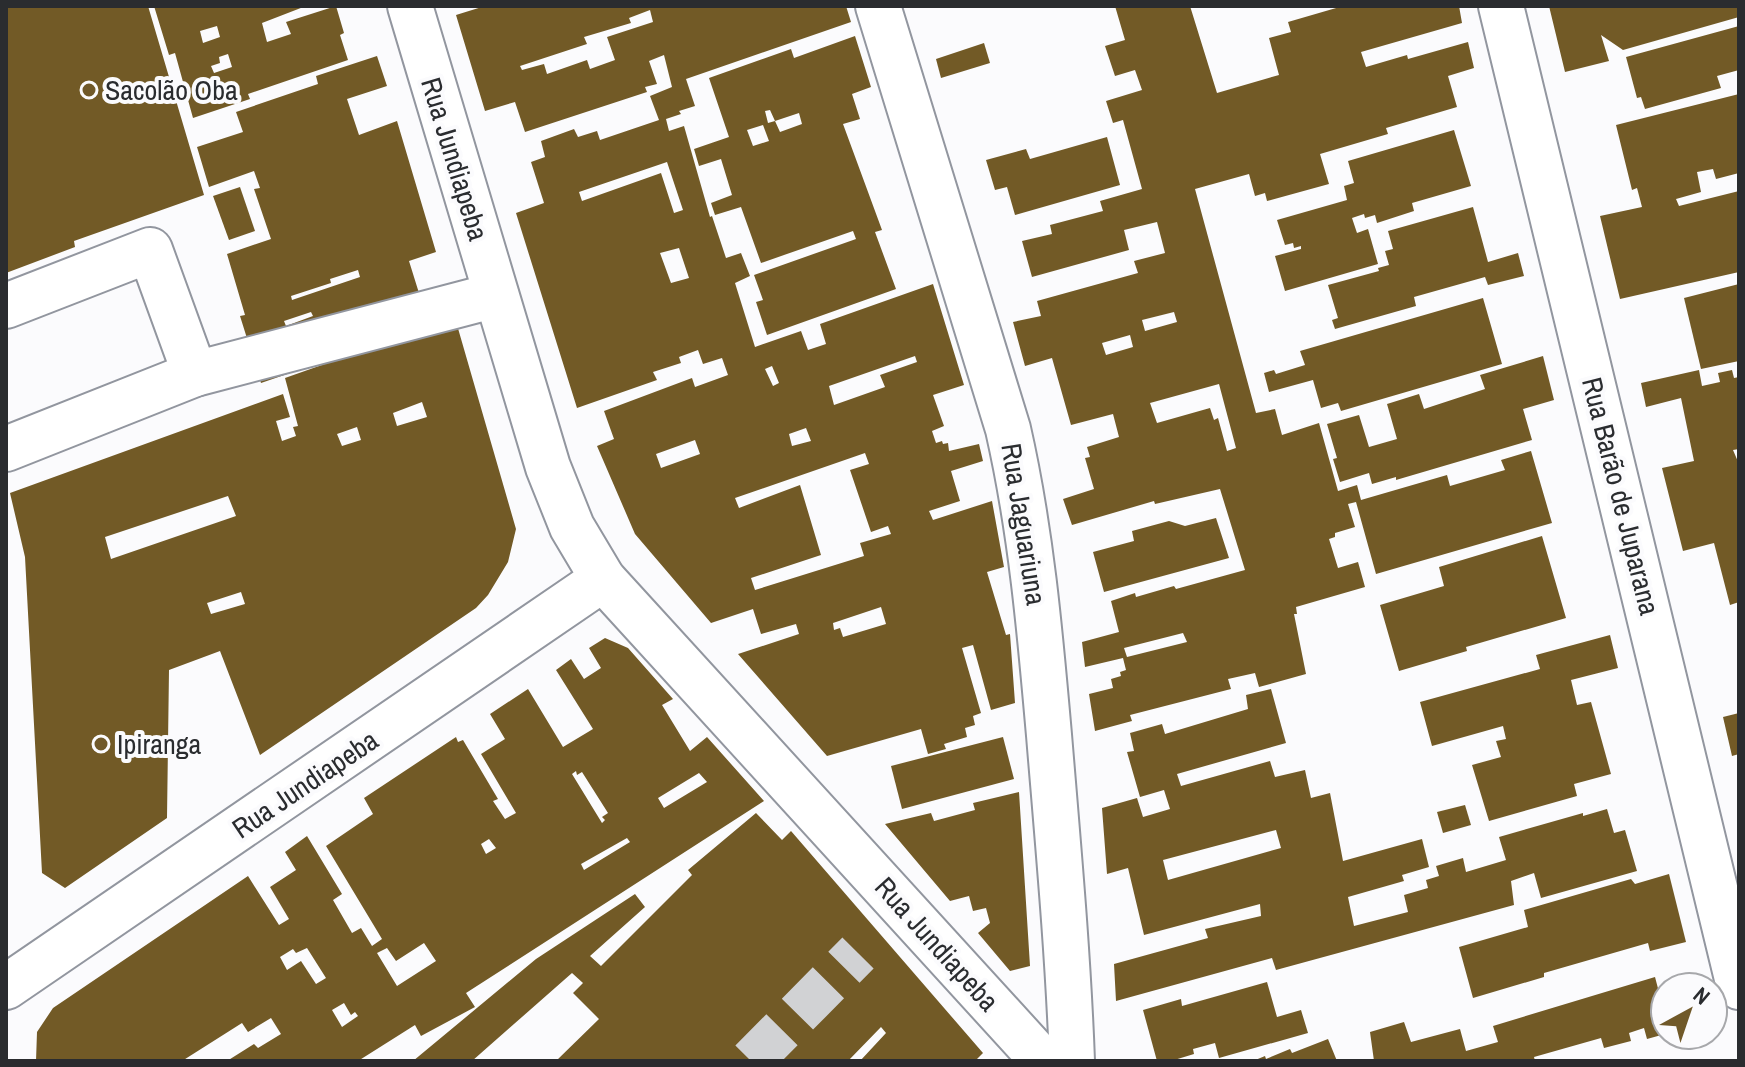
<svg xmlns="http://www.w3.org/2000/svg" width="1745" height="1067" font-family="'Archivo Narrow',sans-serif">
<rect width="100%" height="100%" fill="#fbfbfd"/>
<g fill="#725a26" fill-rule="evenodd">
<path d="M 6,6 L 148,6 L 204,195 L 74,241 L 75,247 L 6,273 Z"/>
<path d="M 154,6 L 306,6 L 262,23 L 267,42 L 291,34 L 286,22 L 336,6 L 344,33 L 340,35 L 348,60 L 248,94 L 250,99 L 193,118 L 175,53 L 169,55 ZM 217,26 L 220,37 L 203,43 L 200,31 ZM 228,54 L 232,67 L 214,73 L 211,66 L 220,63 L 219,57 Z"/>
<path d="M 485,6 L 846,6 L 851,22 L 686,79 L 695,106 L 679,111 L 681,114 L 666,119 L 669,131 L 684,126 L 710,217 L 712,216 L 726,258 L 741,253 L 750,276 L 735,283 L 755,347 L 801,331 L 808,350 L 826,344 L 820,324 L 933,284 L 964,385 L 933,395 L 944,426 L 932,431 L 936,443 L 942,441 L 943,444 L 948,443 L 949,451 L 979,444 L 983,461 L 951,471 L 960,501 L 929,511 L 933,520 L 992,501 L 1004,567 L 987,572 L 1006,635 L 1010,634 L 1015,703 L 991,710 L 973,645 L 962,648 L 981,713 L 973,716 L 975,725 L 965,728 L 967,737 L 944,744 L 946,749 L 928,754 L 921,729 L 827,756 L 738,654 L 799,634 L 796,624 L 761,634 L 753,609 L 711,623 L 635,534 L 597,446 L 614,439 L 604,411 L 692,378 L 695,387 L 728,375 L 722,358 L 703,364 L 698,350 L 679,357 L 681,363 L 653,372 L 657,380 L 577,408 L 516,213 L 544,203 L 531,162 L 545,157 L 541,141 L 574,129 L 578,137 L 597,131 L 600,140 L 659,120 L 650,96 L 672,87 L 664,55 L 649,61 L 657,84 L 645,87 L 647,92 L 525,132 L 515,102 L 485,111 L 456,15 ZM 650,10 L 653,22 L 607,37 L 615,60 L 590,69 L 587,60 L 547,74 L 544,64 L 522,70 L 520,66 L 587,44 L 584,37 L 631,23 L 629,18 ZM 667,162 L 683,210 L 674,213 L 661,173 L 582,201 L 579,192 ZM 679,248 L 689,278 L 671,283 L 660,253 ZM 915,356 L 917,362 L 880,375 L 885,387 L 834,405 L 829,386 ZM 772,366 L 779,383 L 773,386 L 765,369 ZM 806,428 L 811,441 L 792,446 L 789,434 ZM 695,440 L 700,454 L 661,468 L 656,454 ZM 865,453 L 869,464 L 850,470 L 871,532 L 888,526 L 891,534 L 860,543 L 864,556 L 755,590 L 751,578 L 821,555 L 800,485 L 739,508 L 735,498 ZM 881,607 L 886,624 L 843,637 L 840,628 L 834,630 L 833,623 Z"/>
<path d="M 1115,6 L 1190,6 L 1217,93 L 1279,75 L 1269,38 L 1291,32 L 1288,22 L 1343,6 L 1459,6 L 1462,23 L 1361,52 L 1366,67 L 1407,55 L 1408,59 L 1468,42 L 1474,68 L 1448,76 L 1457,107 L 1386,128 L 1388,134 L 1320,154 L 1329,184 L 1267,201 L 1265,193 L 1255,196 L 1249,174 L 1195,189 L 1256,413 L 1275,409 L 1282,435 L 1319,423 L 1338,491 L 1357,485 L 1361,500 L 1447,475 L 1450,486 L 1505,470 L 1501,460 L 1531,451 L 1552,523 L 1376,574 L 1356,502 L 1348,504 L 1355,527 L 1335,533 L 1335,537 L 1329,539 L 1338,568 L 1358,562 L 1365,587 L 1296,607 L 1297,614 L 1294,614 L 1306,674 L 1259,687 L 1255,673 L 1228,679 L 1231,689 L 1130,715 L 1132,721 L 1095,731 L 1089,694 L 1113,688 L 1111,679 L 1121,676 L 1120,672 L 1126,670 L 1123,658 L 1085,667 L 1082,642 L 1119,632 L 1111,601 L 1135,593 L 1136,597 L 1174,586 L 1176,589 L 1245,570 L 1220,489 L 1155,504 L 1154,501 L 1072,525 L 1063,499 L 1094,489 L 1085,458 L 1090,457 L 1087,447 L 1119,437 L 1113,414 L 1071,425 L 1052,358 L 1025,366 L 1013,322 L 1041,316 L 1037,301 L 1138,273 L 1134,261 L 1165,253 L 1157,222 L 1124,230 L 1129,250 L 1032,277 L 1022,241 L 1052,234 L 1050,225 L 1103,211 L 1100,201 L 1142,189 L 1123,120 L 1113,123 L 1106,101 L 1142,90 L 1135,70 L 1115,76 L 1105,46 L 1125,40 ZM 1174,312 L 1177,322 L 1145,331 L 1142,320 ZM 1130,335 L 1133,347 L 1106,355 L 1102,343 ZM 1219,384 L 1236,448 L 1227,451 L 1218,418 L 1214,420 L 1210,408 L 1157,423 L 1150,403 ZM 1183,633 L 1187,642 L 1127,657 L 1124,648 Z"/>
<path d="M 1549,6 L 1739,6 L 1739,17 L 1623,50 L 1601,35 L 1609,61 L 1565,72 Z"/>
<path d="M 1739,26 L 1739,70 L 1717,76 L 1721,88 L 1645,109 L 1641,97 L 1637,98 L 1626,57 Z"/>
<path d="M 855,36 L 871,87 L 852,94 L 860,119 L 843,124 L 882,230 L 875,232 L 896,289 L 767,335 L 756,302 L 763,300 L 754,275 L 856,239 L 853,231 L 761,263 L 741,207 L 715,215 L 711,203 L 732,195 L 721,159 L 699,166 L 694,149 L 729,137 L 709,78 L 791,49 L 794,58 ZM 770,110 L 775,121 L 799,113 L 802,124 L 780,132 L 775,121 L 768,123 L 765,111 ZM 763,125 L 769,141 L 753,146 L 747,130 Z"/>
<path d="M 984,43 L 990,63 L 941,78 L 936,59 Z"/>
<path d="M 377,56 L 387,86 L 347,99 L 359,135 L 397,121 L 436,252 L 409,261 L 428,322 L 293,367 L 293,372 L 261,383 L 240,316 L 245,315 L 227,254 L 271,239 L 254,189 L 260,188 L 254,171 L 209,187 L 197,147 L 243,132 L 236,112 L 318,84 L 316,76 ZM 358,270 L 360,277 L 292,300 L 291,296 L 331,283 L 330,279 ZM 311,312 L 313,316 L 286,326 L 284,321 Z"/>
<path d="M 1739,94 L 1739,173 L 1716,179 L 1713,169 L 1697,172 L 1701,192 L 1676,199 L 1679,206 L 1739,191 L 1739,272 L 1620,299 L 1600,216 L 1642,207 L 1637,188 L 1632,190 L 1616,125 Z"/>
<path d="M 1454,130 L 1471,186 L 1412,203 L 1414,211 L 1377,223 L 1375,215 L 1365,218 L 1364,214 L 1352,218 L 1357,233 L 1368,229 L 1378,264 L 1285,291 L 1275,256 L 1301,249 L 1301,246 L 1294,248 L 1293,243 L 1285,245 L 1277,220 L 1347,200 L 1344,186 L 1354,183 L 1348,161 Z"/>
<path d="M 1107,137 L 1120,185 L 1015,215 L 1007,187 L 995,190 L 986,160 L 1026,149 L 1030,159 Z"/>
<path d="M 240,187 L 255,231 L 229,240 L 213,196 Z"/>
<path d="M 1473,207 L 1488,262 L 1518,253 L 1524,276 L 1488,285 L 1485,277 L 1414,297 L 1416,306 L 1335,329 L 1332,320 L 1338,318 L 1328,285 L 1379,271 L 1378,268 L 1389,265 L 1385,251 L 1393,249 L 1388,231 Z"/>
<path d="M 1739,284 L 1739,361 L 1701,369 L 1684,298 Z"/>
<path d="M 1483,298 L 1502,364 L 1341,411 L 1338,403 L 1321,408 L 1313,380 L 1269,392 L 1264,373 L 1274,370 L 1276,374 L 1305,365 L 1300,351 Z"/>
<path d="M 455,318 L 516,529 L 508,562 L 488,595 L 476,608 L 260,755 L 220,651 L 169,670 L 167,818 L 65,888 L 42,873 L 25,557 L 10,493 L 283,394 L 290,417 L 276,421 L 282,441 L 296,436 L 293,427 L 298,426 L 285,378 ZM 422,402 L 427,417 L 397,426 L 393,413 ZM 357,427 L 361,440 L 342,446 L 337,434 ZM 228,496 L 236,516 L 111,559 L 105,537 ZM 241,592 L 245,604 L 211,614 L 207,603 Z"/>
<path d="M 1543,356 L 1554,400 L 1523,409 L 1532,440 L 1396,480 L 1396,477 L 1372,484 L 1369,473 L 1340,482 L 1333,459 L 1337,458 L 1327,424 L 1359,415 L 1369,447 L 1397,439 L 1387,404 L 1419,394 L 1424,409 L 1485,389 L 1480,375 Z"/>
<path d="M 1699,370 L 1702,386 L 1720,382 L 1718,373 L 1732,370 L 1734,378 L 1739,377 L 1739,449 L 1733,450 L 1739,464 L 1739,602 L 1730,605 L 1714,543 L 1683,551 L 1662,468 L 1694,461 L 1681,398 L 1646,407 L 1641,383 Z"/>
<path d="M 1216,518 L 1229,558 L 1104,592 L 1093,552 L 1134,541 L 1132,531 L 1169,521 L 1185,526 Z"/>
<path d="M 1542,536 L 1566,618 L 1466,647 L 1467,651 L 1399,671 L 1380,605 L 1444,586 L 1439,567 Z"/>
<path d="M 1610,635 L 1618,668 L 1571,680 L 1577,705 L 1591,702 L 1611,774 L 1574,784 L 1577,796 L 1489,821 L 1472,765 L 1501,757 L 1496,741 L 1506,739 L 1503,726 L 1432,746 L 1420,702 L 1540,669 L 1536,655 Z"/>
<path d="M 605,638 L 628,648 L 673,699 L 662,705 L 690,751 L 707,737 L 764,801 L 466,993 L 475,1007 L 421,1036 L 415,1025 L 358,1061 L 227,1061 L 254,1044 L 258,1048 L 281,1034 L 271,1018 L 248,1032 L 242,1023 L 182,1061 L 36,1061 L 37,1032 L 53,1008 L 248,876 L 279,925 L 289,919 L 270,887 L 296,870 L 285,852 L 307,836 L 342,894 L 333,900 L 352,933 L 361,928 L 372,946 L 382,939 L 326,846 L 373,814 L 364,798 L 456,737 L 458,742 L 463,740 L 498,799 L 493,801 L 505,819 L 516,813 L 481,754 L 505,739 L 490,714 L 528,689 L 563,747 L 593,729 L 556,670 L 571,659 L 584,679 L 601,668 L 589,648 ZM 576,771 L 577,775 L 582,772 L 608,813 L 602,817 L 605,820 L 602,823 L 572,774 ZM 699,773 L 707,782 L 664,808 L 658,798 ZM 627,838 L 630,842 L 584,870 L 581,864 ZM 489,839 L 496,848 L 486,854 L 481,844 ZM 424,943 L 436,961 L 397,986 L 377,953 L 387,948 L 396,961 ZM 307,948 L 326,978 L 316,984 L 301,961 L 287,970 L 280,957 L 293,949 L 296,953 ZM 344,1003 L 351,1015 L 355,1012 L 358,1016 L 342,1027 L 332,1010 Z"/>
<path d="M 1271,689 L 1286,743 L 1177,774 L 1181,786 L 1270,761 L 1275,777 L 1305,770 L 1311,798 L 1330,793 L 1343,861 L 1422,839 L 1429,867 L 1402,875 L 1404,881 L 1348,897 L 1354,926 L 1408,912 L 1404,895 L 1428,888 L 1426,880 L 1439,876 L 1436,866 L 1463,858 L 1466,872 L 1506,860 L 1499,837 L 1583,813 L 1583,816 L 1607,809 L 1614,833 L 1625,830 L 1637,871 L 1541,898 L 1534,873 L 1511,881 L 1514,905 L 1276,970 L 1272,958 L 1116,1001 L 1114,964 L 1208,938 L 1205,929 L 1261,916 L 1260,904 L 1144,935 L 1128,868 L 1107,874 L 1102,808 L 1137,798 L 1143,817 L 1170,809 L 1164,790 L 1140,797 L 1127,752 L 1134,751 L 1130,733 L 1162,724 L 1165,734 L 1248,709 L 1246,695 ZM 1276,830 L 1281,848 L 1168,880 L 1163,860 Z"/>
<path d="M 1739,713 L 1739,754 L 1732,756 L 1723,717 Z"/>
<path d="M 1003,737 L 1014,779 L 902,809 L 891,766 Z"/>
<path d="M 1019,792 L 1030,966 L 1010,971 L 978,933 L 990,923 L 986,908 L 973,911 L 969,896 L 950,901 L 885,824 L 931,813 L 934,821 L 975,810 L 973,803 Z"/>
<path d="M 1465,805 L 1471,825 L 1443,833 L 1437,812 Z"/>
<path d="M 756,813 L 782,840 L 791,831 L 983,1053 L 975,1061 L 860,1061 L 886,1033 L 881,1027 L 848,1061 L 556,1061 L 599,1019 L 573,993 L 583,983 L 572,973 L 472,1061 L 413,1061 L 536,959 L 635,894 L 645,907 L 590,956 L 601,966 L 692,875 L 688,870 Z"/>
<path d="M 1669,874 L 1686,942 L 1650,951 L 1648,943 L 1544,973 L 1544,977 L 1473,998 L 1459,947 L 1528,927 L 1524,910 L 1631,879 L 1635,884 Z"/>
<path d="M 1655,977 L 1665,1015 L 1665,1034 L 1647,1039 L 1644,1028 L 1629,1033 L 1631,1041 L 1604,1048 L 1601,1038 L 1534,1057 L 1535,1061 L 1374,1061 L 1370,1032 L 1404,1022 L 1411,1042 L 1460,1029 L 1466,1051 L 1498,1042 L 1493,1026 Z"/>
<path d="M 1267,982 L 1277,1017 L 1301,1010 L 1308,1033 L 1219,1058 L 1215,1043 L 1193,1049 L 1194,1054 L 1171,1061 L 1157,1061 L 1143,1010 L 1181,999 L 1182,1006 Z"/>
<path d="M 1328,1039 L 1337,1061 L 1253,1061 L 1265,1056 L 1266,1059 L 1290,1049 L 1292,1053 Z"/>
</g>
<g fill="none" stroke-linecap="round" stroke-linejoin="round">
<path stroke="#d1d2d4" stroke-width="44" stroke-dasharray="44 22" stroke-linecap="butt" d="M 751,1061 L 858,953"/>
<defs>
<g id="minor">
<path d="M 410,6 L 548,467 L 572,527 L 603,579 L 1043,1061"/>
<path d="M 878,6 L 1008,429 C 1031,530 1040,632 1049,735 C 1058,844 1068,952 1072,1061"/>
<path d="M 1501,6 L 1739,987"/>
<path d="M 6,306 L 150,250 L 195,374"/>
<path d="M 6,449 L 195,374 L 496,295"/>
<path d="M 6,987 L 603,579"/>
</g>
</defs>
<use href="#minor" stroke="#92969f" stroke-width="48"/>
<use href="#minor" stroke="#fff" stroke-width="44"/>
</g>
<g fill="#705929" stroke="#fbfbfd" stroke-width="3">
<circle cx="89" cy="90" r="8"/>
<circle cx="101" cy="744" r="8"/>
</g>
<g text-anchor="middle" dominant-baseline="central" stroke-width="8" stroke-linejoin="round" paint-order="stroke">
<g font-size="28" fill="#2a2c2f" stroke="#fbfbfd" text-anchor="start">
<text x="105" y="90">Sacolão Oba</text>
<text x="117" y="744">Ipiranga</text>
</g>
<g font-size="28" fill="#2a2c2f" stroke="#fbfbfd">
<text transform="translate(455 159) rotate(73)">Rua Jundiapeba</text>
<text transform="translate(1621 496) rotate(76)">Rua Barão de Juparana</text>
<text transform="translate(1024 524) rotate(81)">Rua Jaguariuna</text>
<text transform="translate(305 784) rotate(-34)">Rua Jundiapeba</text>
<text transform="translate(937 944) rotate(48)">Rua Jundiapeba</text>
</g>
</g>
<rect width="1745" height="1067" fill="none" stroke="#2a2c2f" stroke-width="16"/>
<g transform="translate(1689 1011) rotate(40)"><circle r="38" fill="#fbfbfd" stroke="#a7a8ab" stroke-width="2"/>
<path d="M0-6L14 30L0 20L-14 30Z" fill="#705929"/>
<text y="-12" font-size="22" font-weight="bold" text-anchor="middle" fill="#2a2c2f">N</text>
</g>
</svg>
